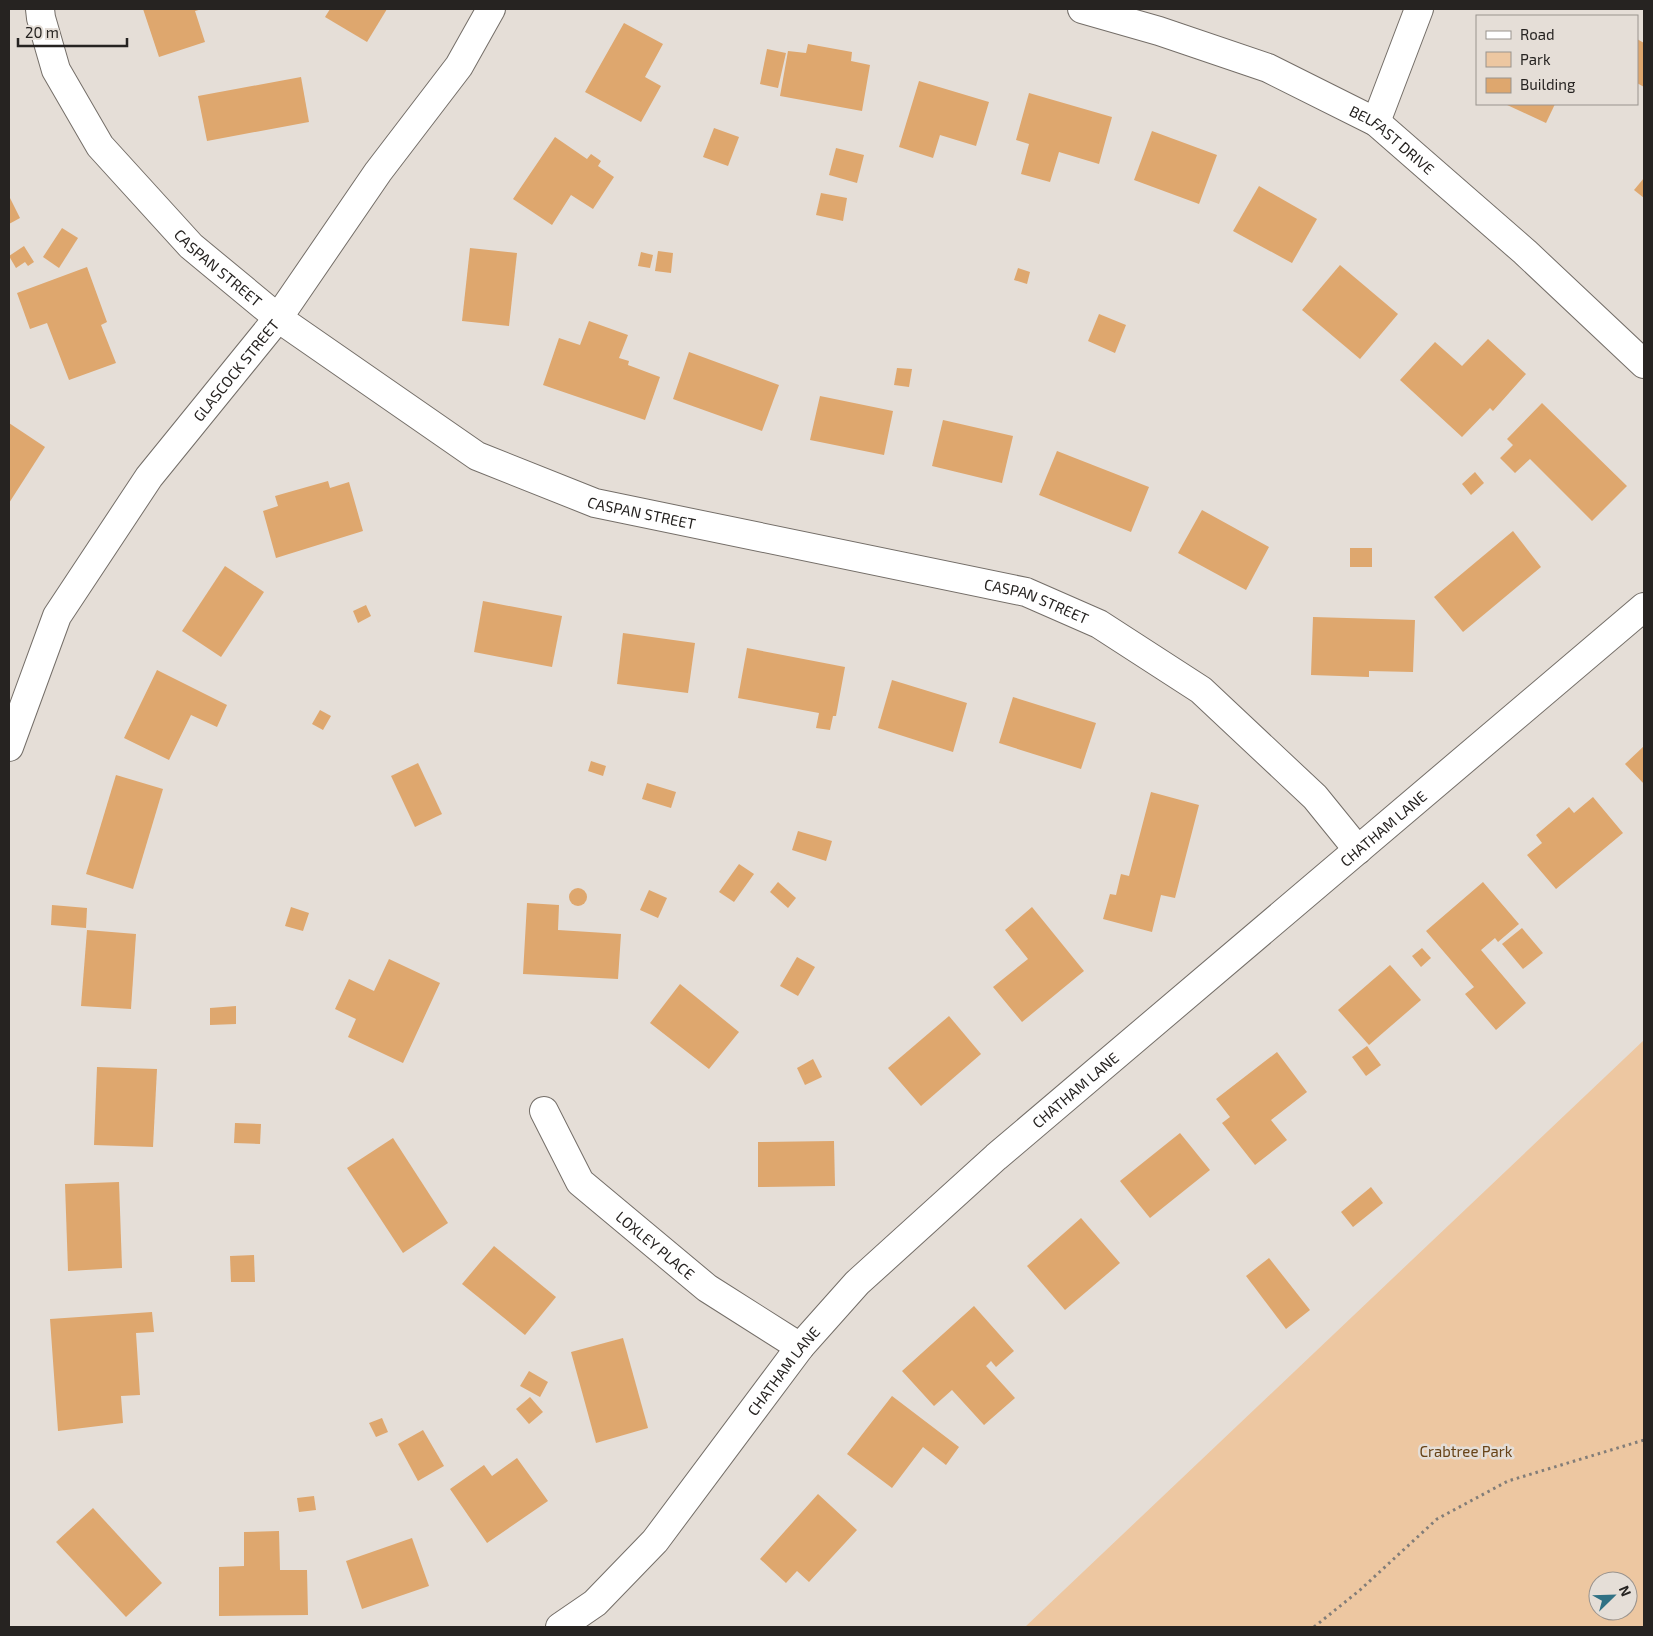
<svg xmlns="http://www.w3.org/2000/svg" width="1653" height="1636" font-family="'Exo 2',sans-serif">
<rect width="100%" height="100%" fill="#e5ded7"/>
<path fill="#edc7a1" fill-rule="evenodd" d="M 1644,1040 L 1644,1627 L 1025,1627 ZM 1598,1581 L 1628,1581 L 1628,1611 L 1598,1611 Z"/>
<g fill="#dea76e">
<path d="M 143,9 L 202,9 L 195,11 L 205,42 L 159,57 Z"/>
<path d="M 330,9 L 387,9 L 367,42 L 325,17 Z"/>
<path d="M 624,23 L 663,44 L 645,77 L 661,86 L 641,122 L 585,92 Z"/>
<path d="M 1637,39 L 1644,43 L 1644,87 L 1637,83 Z"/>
<path d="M 808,44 L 852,52 L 851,61 L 870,65 L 862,111 L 780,96 L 788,51 L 806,53 Z"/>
<path d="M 767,49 L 786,53 L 778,88 L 760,84 Z"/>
<path d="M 301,77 L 309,122 L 207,141 L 198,96 Z"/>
<path d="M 919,81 L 989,102 L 976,146 L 940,135 L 933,158 L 899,147 Z"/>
<path d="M 1029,93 L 1112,117 L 1099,164 L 1059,152 L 1050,182 L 1021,174 L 1029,144 L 1016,140 Z"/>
<path d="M 1505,104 L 1555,104 L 1546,123 Z"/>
<path d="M 714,128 L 739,137 L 728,166 L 703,157 Z"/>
<path d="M 1152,131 L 1217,155 L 1199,204 L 1134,180 Z"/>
<path d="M 555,137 L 587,159 L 591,154 L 601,161 L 598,166 L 614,177 L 593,209 L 571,195 L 552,225 L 513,199 Z"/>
<path d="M 836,148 L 864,155 L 857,183 L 829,175 Z"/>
<path d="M 1644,178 L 1644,198 L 1634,190 Z"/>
<path d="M 1259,186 L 1317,219 L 1292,263 L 1233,231 Z"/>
<path d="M 821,193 L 847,198 L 843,221 L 816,215 Z"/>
<path d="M 9,196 L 20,218 L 9,224 Z"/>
<path d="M 62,228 L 78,238 L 59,268 L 43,257 Z"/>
<path d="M 24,246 L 34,262 L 28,266 L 25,262 L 16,268 L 9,256 Z"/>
<path d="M 470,248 L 517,253 L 509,326 L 462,321 Z"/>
<path d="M 658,251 L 673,253 L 671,273 L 655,271 Z"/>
<path d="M 641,252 L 653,255 L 650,268 L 638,266 Z"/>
<path d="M 1340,265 L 1398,314 L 1360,359 L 1302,310 Z"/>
<path d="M 87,267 L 107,322 L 101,325 L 116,363 L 69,380 L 47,323 L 30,329 L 17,293 Z"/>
<path d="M 1018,268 L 1030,272 L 1027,284 L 1014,280 Z"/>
<path d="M 1099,314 L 1126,325 L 1115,353 L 1088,341 Z"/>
<path d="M 589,321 L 628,335 L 619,358 L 629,361 L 628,365 L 660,377 L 645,420 L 543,385 L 559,338 L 580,345 Z"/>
<path d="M 1488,339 L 1526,374 L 1493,411 L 1490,408 L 1462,437 L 1400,380 L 1435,342 L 1462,366 Z"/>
<path d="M 689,352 L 779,385 L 762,431 L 673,399 Z"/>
<path d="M 897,368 L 912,369 L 909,387 L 894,385 Z"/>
<path d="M 820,396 L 893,411 L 884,455 L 810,440 Z"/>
<path d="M 1542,403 L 1627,486 L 1592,521 L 1530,459 L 1515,473 L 1500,458 L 1513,445 L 1507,439 Z"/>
<path d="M 943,420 L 1013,436 L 1002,483 L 932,466 Z"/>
<path d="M 9,423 L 45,447 L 9,503 Z"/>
<path d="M 1057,451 L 1149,487 L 1131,532 L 1039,495 Z"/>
<path d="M 1475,472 L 1484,483 L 1471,495 L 1462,484 Z"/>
<path d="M 328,481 L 330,488 L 349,482 L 363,531 L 276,558 L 263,511 L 278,506 L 275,496 Z"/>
<path d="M 1202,510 L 1269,547 L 1246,590 L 1178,553 Z"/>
<path d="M 1513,531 L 1541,567 L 1463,632 L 1434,597 Z"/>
<rect x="1350" y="548" width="22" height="19"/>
<path d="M 225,566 L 264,592 L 221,657 L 182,631 Z"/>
<path d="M 483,601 L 562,616 L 552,667 L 474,652 Z"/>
<path d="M 366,605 L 371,616 L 358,623 L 353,611 Z"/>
<path d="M 1313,617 L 1415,620 L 1413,672 L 1369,671 L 1369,677 L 1311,675 Z"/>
<path d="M 623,633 L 695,643 L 688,693 L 617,684 Z"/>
<path d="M 747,648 L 845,667 L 836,716 L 833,716 L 830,730 L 816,728 L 819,713 L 738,698 Z"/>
<path d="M 157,670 L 227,705 L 217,727 L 191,715 L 169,760 L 124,738 Z"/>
<path d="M 892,680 L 967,703 L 953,752 L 878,728 Z"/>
<path d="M 1013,697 L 1096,723 L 1081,769 L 999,743 Z"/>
<path d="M 320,710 L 331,716 L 323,730 L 312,724 Z"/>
<path d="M 1644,746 L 1644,784 L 1625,764 Z"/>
<path d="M 591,761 L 606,766 L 603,776 L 588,771 Z"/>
<path d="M 418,763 L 442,814 L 415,827 L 391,776 Z"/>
<path d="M 116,775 L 163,789 L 133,889 L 86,874 Z"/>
<path d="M 647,783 L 676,792 L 671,808 L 642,799 Z"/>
<path d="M 1151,792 L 1199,805 L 1175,898 L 1161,895 L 1152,932 L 1103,919 L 1110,894 L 1116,895 L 1121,874 L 1129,876 Z"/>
<path d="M 1593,797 L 1623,833 L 1556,889 L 1527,855 L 1542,843 L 1536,835 L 1569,807 L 1574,813 Z"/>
<path d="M 798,831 L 832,841 L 826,861 L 792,850 Z"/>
<path d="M 739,864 L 754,874 L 734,902 L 719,892 Z"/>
<path d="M 778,882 L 796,898 L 788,908 L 770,892 Z"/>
<path d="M 1483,882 L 1519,924 L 1498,942 L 1495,938 L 1481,950 L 1526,1003 L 1496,1030 L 1465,994 L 1474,987 L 1426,931 Z"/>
<circle cx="578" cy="897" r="9"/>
<path d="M 649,890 L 667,898 L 658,918 L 640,910 Z"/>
<path d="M 527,903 L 559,905 L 558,930 L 621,934 L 618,979 L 523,974 Z"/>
<path d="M 52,905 L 87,908 L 86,928 L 51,925 Z"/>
<path d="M 291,907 L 309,913 L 303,931 L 285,926 Z"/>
<path d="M 1032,907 L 1084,971 L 1022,1022 L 993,987 L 1028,959 L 1005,930 Z"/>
<path d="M 1522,928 L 1543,953 L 1523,969 L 1502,944 Z"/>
<path d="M 87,930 L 136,934 L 131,1009 L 81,1006 Z"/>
<path d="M 1422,948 L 1431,958 L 1421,967 L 1412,956 Z"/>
<path d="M 797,957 L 815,967 L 798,996 L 780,986 Z"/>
<path d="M 389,959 L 440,983 L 403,1063 L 348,1037 L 356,1019 L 335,1009 L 349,979 L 374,991 Z"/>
<path d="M 1390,965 L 1421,1000 L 1369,1045 L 1338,1010 Z"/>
<path d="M 680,984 L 739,1032 L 709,1069 L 650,1023 Z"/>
<path d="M 236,1006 L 236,1024 L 210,1025 L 210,1008 Z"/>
<path d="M 949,1016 L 981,1054 L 921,1106 L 888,1068 Z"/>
<path d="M 1367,1046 L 1381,1065 L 1366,1076 L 1352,1057 Z"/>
<path d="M 1277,1052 L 1307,1092 L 1271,1120 L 1287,1140 L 1255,1165 L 1222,1123 L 1230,1117 L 1216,1099 Z"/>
<path d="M 813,1059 L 822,1077 L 805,1085 L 797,1068 Z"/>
<path d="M 97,1067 L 157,1069 L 153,1147 L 94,1145 Z"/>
<path d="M 235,1123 L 261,1124 L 260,1144 L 234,1143 Z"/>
<path d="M 1180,1133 L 1210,1170 L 1150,1218 L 1120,1181 Z"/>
<path d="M 393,1138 L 448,1223 L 403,1253 L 347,1168 Z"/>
<path d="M 834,1141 L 835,1186 L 758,1187 L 758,1142 Z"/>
<path d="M 119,1182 L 122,1268 L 68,1271 L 65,1184 Z"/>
<path d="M 1371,1187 L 1383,1203 L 1353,1227 L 1341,1212 Z"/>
<path d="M 1081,1218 L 1120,1263 L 1065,1310 L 1027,1266 Z"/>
<path d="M 494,1246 L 556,1297 L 525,1335 L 462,1284 Z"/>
<path d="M 254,1255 L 255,1282 L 231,1282 L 230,1256 Z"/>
<path d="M 1269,1258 L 1310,1310 L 1286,1329 L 1246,1276 Z"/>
<path d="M 974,1306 L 1014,1351 L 996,1367 L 991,1361 L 986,1366 L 1015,1398 L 984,1425 L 952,1390 L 934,1406 L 902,1371 Z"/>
<path d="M 152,1312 L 154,1332 L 136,1333 L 140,1395 L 121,1396 L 123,1423 L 58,1431 L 50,1319 Z"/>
<path d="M 623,1338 L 648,1428 L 596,1443 L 571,1352 Z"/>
<path d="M 529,1371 L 548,1382 L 540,1397 L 520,1386 Z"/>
<path d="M 892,1396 L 959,1447 L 946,1465 L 923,1447 L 892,1488 L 847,1454 Z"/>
<path d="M 530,1397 L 543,1412 L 529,1424 L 516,1409 Z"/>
<path d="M 382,1418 L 388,1432 L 376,1437 L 369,1423 Z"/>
<path d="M 423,1430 L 444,1466 L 418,1481 L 398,1444 Z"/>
<path d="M 517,1458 L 548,1501 L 487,1543 L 450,1489 L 484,1465 L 492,1476 Z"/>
<path d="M 818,1494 L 857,1530 L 809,1582 L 797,1571 L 786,1583 L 760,1559 Z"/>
<path d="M 314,1496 L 316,1510 L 299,1512 L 297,1498 Z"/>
<path d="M 93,1508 L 162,1583 L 126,1617 L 56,1542 Z"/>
<path d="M 279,1531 L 280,1570 L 307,1570 L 308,1615 L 219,1616 L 219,1567 L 244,1566 L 244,1532 Z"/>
<path d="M 412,1538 L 429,1586 L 362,1609 L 346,1561 Z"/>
</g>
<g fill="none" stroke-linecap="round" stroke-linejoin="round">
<defs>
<g id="street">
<path id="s1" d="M 40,9 L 41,18 L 56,70 L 100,146 L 191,246 L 278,318 L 477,456 L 595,503 L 1026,592 L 1099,624 L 1201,690 L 1315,797 L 1358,850"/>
<path id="s2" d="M 1082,9 L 1159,31 L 1268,68 L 1376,122 L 1525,252 L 1644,364"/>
<path d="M 1376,122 L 1419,9"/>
<path id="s3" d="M 544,1111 L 580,1182 L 707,1288 L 800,1347"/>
<path id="s4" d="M 560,1627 L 595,1603 L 655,1541 L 800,1347 L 857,1283 L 996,1157 L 1644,607"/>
</g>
<g id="secondary">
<path id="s5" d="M 9,747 L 57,616 L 149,477 L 278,318 L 378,172 L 459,66 L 491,9"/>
</g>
</defs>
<use href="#street" stroke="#746e68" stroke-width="30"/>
<use href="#secondary" stroke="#746e68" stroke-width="30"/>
<path stroke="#827d78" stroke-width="3" stroke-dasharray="2.5 4" stroke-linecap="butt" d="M 1314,1627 L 1360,1590 L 1437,1519 L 1508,1481 L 1644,1440"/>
<use href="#street" stroke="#fff" stroke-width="28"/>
<use href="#secondary" stroke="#fff" stroke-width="28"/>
</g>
<g text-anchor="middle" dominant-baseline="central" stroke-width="5" stroke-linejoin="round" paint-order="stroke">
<g font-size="15" fill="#262321" stroke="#e5ded7">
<text stroke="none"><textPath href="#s2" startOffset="339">BELFAST DRIVE</textPath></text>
<text stroke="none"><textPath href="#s1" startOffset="321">CASPAN STREET</textPath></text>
<text stroke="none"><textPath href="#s5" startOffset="444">GLASCOCK STREET</textPath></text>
<text stroke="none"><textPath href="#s1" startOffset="816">CASPAN STREET</textPath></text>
<text stroke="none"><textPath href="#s1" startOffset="1221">CASPAN STREET</textPath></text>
<text stroke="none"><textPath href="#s4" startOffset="1152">CHATHAM LANE</textPath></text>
<text stroke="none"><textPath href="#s4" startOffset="748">CHATHAM LANE</textPath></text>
<text stroke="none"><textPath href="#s3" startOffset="178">LOXLEY PLACE</textPath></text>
<text stroke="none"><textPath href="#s4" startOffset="342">CHATHAM LANE</textPath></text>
</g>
<g font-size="15" fill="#674317" stroke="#e5ded7">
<text x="1466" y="1451">Crabtree Park</text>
</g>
</g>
<rect width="1653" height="1636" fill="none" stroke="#262321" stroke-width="20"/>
<rect x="1476" y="15" width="162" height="90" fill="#e5ded7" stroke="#99938e"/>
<rect x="1486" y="31" width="25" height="8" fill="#ffffff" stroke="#99938e"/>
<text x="1520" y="40" font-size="15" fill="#262321">Road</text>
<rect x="1486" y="52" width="25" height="15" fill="#edc7a1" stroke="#99938e"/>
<text x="1520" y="65" font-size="15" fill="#262321">Park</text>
<rect x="1486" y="78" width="25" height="15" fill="#dea76e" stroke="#99938e"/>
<text x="1520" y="90" font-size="15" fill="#262321">Building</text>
<g transform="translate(1613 1596) rotate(67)"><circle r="24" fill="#e5ded7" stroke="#99938e"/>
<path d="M0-4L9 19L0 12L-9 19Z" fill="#307184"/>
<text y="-8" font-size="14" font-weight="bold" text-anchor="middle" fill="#262321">N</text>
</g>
<path d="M18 38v8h109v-8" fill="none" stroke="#262321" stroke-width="2.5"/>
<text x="25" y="38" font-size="15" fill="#262321" stroke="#e5ded7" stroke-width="4" paint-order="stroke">20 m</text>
</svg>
